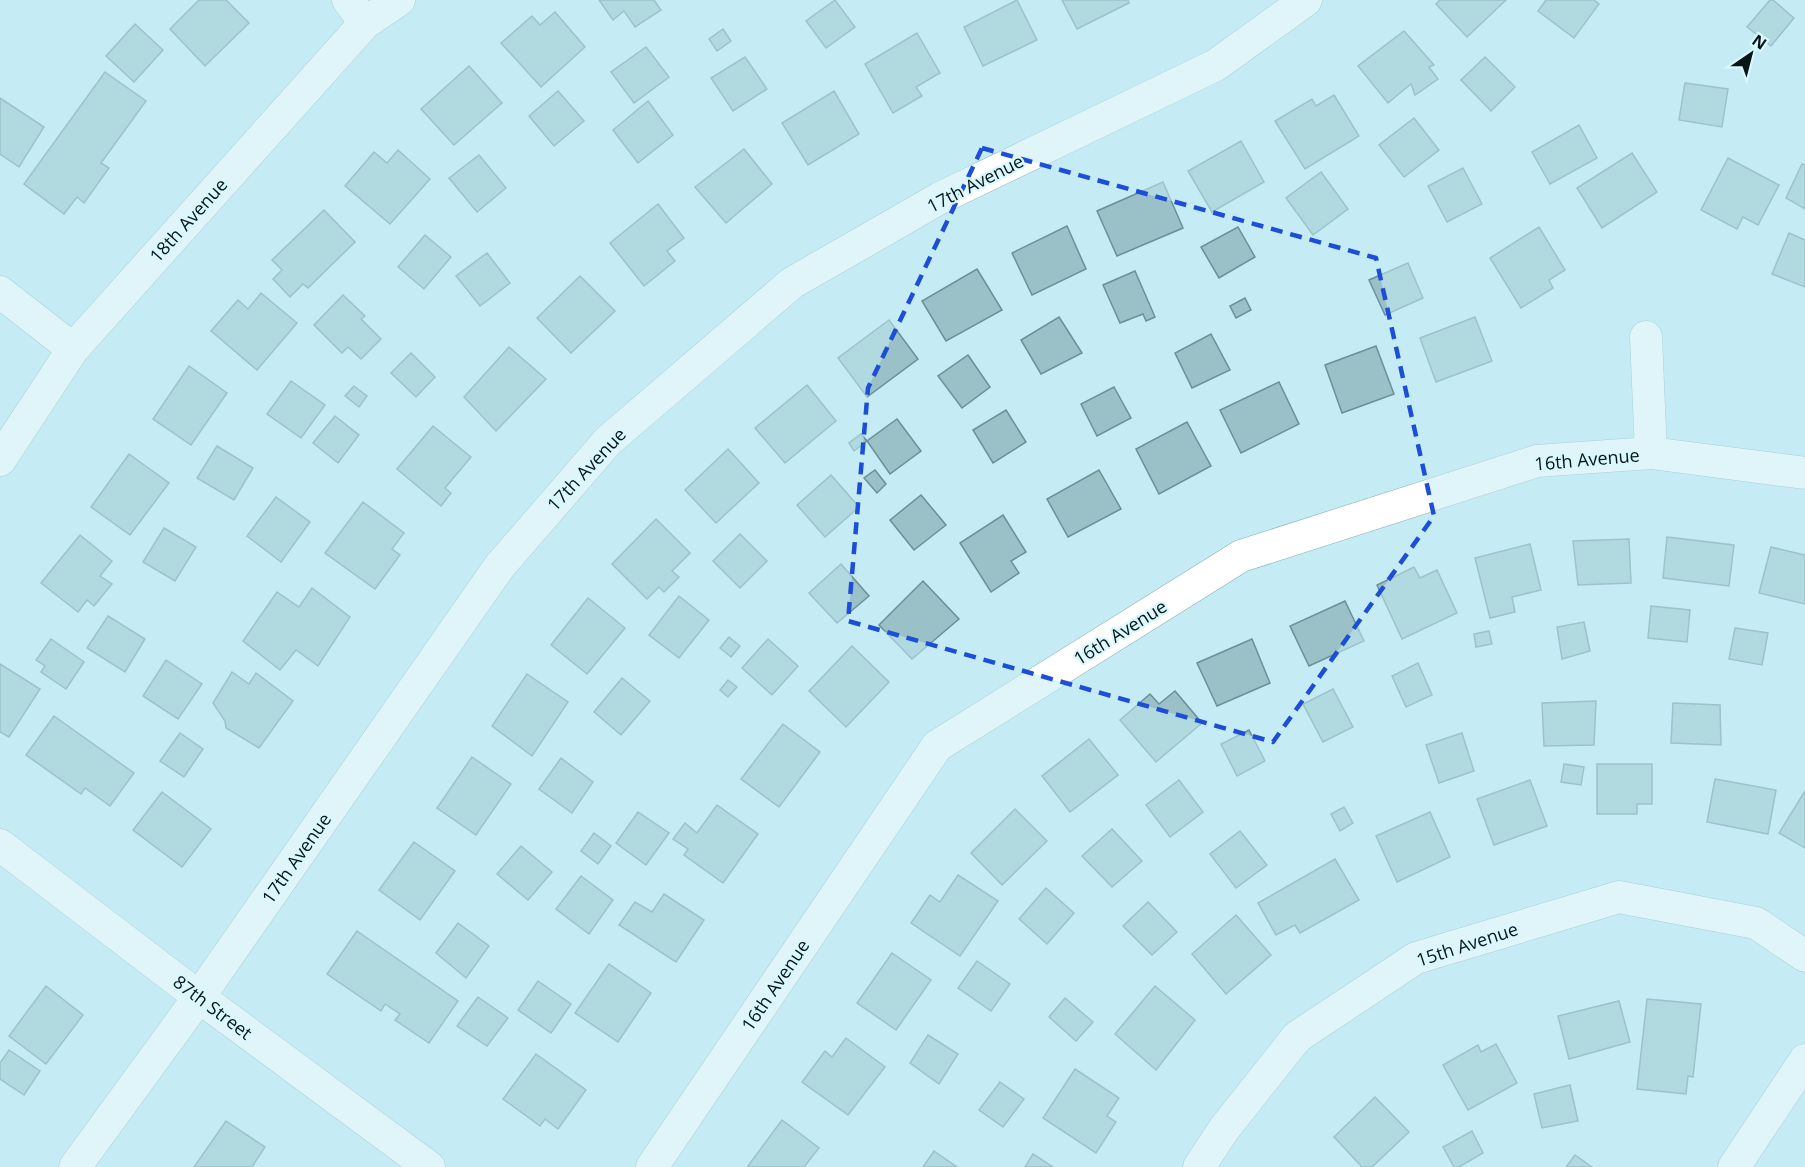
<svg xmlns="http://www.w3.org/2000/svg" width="1805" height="1167" font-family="'Open Sans',sans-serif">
<rect width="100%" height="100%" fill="#c5ecf4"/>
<g fill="#9ac0c8" stroke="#6b9097" stroke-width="1.5">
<path d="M 199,0 L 226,0 L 249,23 L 205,66 L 170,29 Z"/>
<path d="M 599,0 L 654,0 L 661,10 L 635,27 L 624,11 L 613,20 Z"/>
<path d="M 835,0 L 855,27 L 826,48 L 806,21 Z"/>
<path d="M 1017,0 L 1037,40 L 983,66 L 964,27 Z"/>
<path d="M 1062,0 L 1128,0 L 1129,3 L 1077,29 Z"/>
<path d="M 1440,0 L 1506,0 L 1467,37 L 1436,4 Z"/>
<path d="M 1546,0 L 1594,0 L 1599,4 L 1574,38 L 1538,11 Z"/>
<path d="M 1770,0 L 1773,0 L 1794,18 L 1771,46 L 1747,27 Z"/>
<path d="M 555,12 L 585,47 L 541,87 L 501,43 L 532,16 L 540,25 Z"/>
<path d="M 135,24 L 163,50 L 134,82 L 106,56 Z"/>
<path d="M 723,29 L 731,41 L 717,51 L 709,39 Z"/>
<path d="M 1404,31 L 1434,65 L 1429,67 L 1438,79 L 1415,95 L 1411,84 L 1388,103 L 1358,66 Z"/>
<path d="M 917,33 L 940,73 L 916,87 L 922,96 L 893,113 L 865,64 Z"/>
<path d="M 646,47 L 669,77 L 634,103 L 611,72 Z"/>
<path d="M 745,57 L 767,89 L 733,111 L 711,78 Z"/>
<path d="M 1485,57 L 1515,87 L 1491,111 L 1461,80 Z"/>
<path d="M 469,66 L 502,103 L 454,145 L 421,109 Z"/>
<path d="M 105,72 L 146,101 L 101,163 L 109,168 L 84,203 L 77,197 L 64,214 L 24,184 Z"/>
<path d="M 1685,83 L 1728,89 L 1722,127 L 1679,120 Z"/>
<path d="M 558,91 L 584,121 L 554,146 L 529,116 Z"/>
<path d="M 834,91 L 859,134 L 808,165 L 782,123 Z"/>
<path d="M 1334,95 L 1359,136 L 1305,169 L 1275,121 L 1312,99 L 1316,106 Z"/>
<path d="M 0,98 L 44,127 L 19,167 L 0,154 Z"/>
<path d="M 648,101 L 673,135 L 638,163 L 613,130 Z"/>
<path d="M 1414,118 L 1439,150 L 1404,177 L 1379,145 Z"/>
<path d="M 1579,125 L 1597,158 L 1550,184 L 1532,152 Z"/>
<path d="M 1241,141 L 1264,182 L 1212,212 L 1188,171 Z"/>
<path d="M 744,149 L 772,184 L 726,223 L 695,187 Z"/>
<path d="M 398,150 L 430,179 L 390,224 L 345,186 L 374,152 L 387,163 Z"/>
<path d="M 1632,153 L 1657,192 L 1602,228 L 1577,188 Z"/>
<path d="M 479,155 L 506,188 L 477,212 L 449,178 Z"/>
<path d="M 1728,158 L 1779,185 L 1758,225 L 1743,217 L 1737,229 L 1701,210 Z"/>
<path d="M 1802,164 L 1805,165 L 1805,209 L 1786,198 Z"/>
<path d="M 1463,168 L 1482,204 L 1447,222 L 1428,186 Z"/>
<path d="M 1321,172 L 1348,209 L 1313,235 L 1286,198 Z"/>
<path d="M 1163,182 L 1183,228 L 1117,256 L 1097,211 Z"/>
<path d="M 658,204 L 684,238 L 667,251 L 675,261 L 644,286 L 610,243 Z"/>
<path d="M 324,210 L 355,242 L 308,288 L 303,284 L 290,297 L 273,279 L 282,270 L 272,260 Z"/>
<path d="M 1067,226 L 1086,269 L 1032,295 L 1012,253 Z"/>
<path d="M 1238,227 L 1255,257 L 1219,278 L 1201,247 Z"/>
<path d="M 1539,227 L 1565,270 L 1549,280 L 1553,288 L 1521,308 L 1490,258 Z"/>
<path d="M 1789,233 L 1805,240 L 1805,287 L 1772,274 Z"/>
<path d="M 425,235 L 451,257 L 424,289 L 398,267 Z"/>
<path d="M 487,253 L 510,283 L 480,306 L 456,276 Z"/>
<path d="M 1408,263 L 1423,298 L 1385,315 L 1369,280 Z"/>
<path d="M 977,269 L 1002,310 L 946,341 L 922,301 Z"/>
<path d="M 1135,271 L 1155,317 L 1146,321 L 1143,314 L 1120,323 L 1103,285 Z"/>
<path d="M 580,276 L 615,311 L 571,353 L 537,318 Z"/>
<path d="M 261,293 L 297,323 L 257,370 L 211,331 L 238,300 L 248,309 Z"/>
<path d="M 343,295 L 365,316 L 361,319 L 381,339 L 361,359 L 348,347 L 342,353 L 314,325 Z"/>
<path d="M 1245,298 L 1251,310 L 1236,318 L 1230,306 Z"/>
<path d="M 1059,317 L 1082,353 L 1041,374 L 1021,340 Z"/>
<path d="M 1475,317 L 1492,361 L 1436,382 L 1420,338 Z"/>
<path d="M 889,320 L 918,359 L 867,397 L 838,358 Z"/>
<path d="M 1211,334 L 1230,370 L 1192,388 L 1175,353 Z"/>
<path d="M 1376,346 L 1394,394 L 1342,413 L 1325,365 Z"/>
<path d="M 509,347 L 546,379 L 496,431 L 464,397 Z"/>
<path d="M 411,353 L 435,377 L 416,397 L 391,373 Z"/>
<path d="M 968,355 L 990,387 L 962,408 L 938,376 Z"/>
<path d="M 189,366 L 227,393 L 191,445 L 153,419 Z"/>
<path d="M 291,381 L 325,405 L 301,438 L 267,414 Z"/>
<path d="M 1279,382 L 1299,424 L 1241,453 L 1220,410 Z"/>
<path d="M 807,385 L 836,421 L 785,463 L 755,428 Z"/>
<path d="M 354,386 L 367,396 L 359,407 L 345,396 Z"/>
<path d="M 1114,387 L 1131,418 L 1097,436 L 1081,404 Z"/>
<path d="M 1006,410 L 1026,442 L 993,463 L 973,430 Z"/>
<path d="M 335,416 L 359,435 L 338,463 L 313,443 Z"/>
<path d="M 897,419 L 921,451 L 890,474 L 867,441 Z"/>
<path d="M 1187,422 L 1211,466 L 1159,494 L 1136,449 Z"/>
<path d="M 433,426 L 471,457 L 445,488 L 451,493 L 441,506 L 397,469 Z"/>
<path d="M 861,434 L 867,441 L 854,451 L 849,443 Z"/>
<path d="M 217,446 L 253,468 L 234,500 L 197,478 Z"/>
<path d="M 728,449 L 759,483 L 716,523 L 685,490 Z"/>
<path d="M 129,454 L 169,483 L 130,535 L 91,507 Z"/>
<path d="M 875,470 L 886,484 L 877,493 L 864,478 Z"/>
<path d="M 1099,470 L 1121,509 L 1068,537 L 1047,499 Z"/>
<path d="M 831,475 L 859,507 L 825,537 L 797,505 Z"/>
<path d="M 921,495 L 946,525 L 914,550 L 890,520 Z"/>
<path d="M 276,497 L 310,522 L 281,562 L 247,536 Z"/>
<path d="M 363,502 L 404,533 L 392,549 L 400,555 L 375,589 L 325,553 Z"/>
<path d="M 1003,515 L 1026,552 L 1011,561 L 1019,573 L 991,592 L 960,543 Z"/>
<path d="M 656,519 L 690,553 L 672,571 L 679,577 L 664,592 L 659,587 L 647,599 L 612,564 Z"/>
<path d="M 164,528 L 196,547 L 175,581 L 143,562 Z"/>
<path d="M 740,534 L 767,561 L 740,588 L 713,561 Z"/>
<path d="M 80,535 L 112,561 L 100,576 L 112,584 L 94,606 L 87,600 L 78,612 L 41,583 Z"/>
<path d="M 1667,537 L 1734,545 L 1729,586 L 1663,578 Z"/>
<path d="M 1629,539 L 1631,583 L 1578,585 L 1573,541 Z"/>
<path d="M 1530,544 L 1541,590 L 1512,597 L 1515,612 L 1490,618 L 1475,558 Z"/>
<path d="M 1771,547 L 1805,555 L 1805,604 L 1759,593 Z"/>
<path d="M 841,564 L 869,596 L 837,623 L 809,593 Z"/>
<path d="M 1414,567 L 1420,578 L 1437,570 L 1457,613 L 1402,639 L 1377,585 Z"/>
<path d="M 923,581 L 959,619 L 912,659 L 879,625 Z"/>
<path d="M 312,588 L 350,617 L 318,666 L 296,650 L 280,670 L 243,641 L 277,592 L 299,607 Z"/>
<path d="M 679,596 L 709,620 L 679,658 L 649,635 Z"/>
<path d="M 588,598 L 625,628 L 587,674 L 551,645 Z"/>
<path d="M 1345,601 L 1364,641 L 1309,666 L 1290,626 Z"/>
<path d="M 1651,606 L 1690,610 L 1687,642 L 1648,638 Z"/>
<path d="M 108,616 L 145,639 L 125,672 L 87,648 Z"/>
<path d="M 1584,622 L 1590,651 L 1562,659 L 1557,627 Z"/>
<path d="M 1735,628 L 1768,633 L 1762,665 L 1729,659 Z"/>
<path d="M 1489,631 L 1492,644 L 1476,647 L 1474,634 Z"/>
<path d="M 729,637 L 740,646 L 731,657 L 720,648 Z"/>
<path d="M 51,639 L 84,662 L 66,689 L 41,672 L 45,666 L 36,660 Z"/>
<path d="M 768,639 L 798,666 L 772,695 L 742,668 Z"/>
<path d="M 1252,639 L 1270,683 L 1217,706 L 1197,663 Z"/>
<path d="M 852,646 L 889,682 L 846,727 L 809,691 Z"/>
<path d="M 166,660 L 202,684 L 178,719 L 143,696 Z"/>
<path d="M 1418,663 L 1432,695 L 1406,707 L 1392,676 Z"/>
<path d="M 0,664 L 40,689 L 9,737 L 0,732 Z"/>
<path d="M 232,672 L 249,684 L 256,673 L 293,701 L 259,748 L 226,728 L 225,721 L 213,703 Z"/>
<path d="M 527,674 L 568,702 L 532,756 L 492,726 Z"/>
<path d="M 622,678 L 650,701 L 621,735 L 594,712 Z"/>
<path d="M 728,680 L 737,687 L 728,697 L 720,690 Z"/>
<path d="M 1333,689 L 1353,727 L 1323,742 L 1303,704 Z"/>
<path d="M 1175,691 L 1202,723 L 1156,762 L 1120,720 L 1150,694 L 1159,704 Z"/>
<path d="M 1596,701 L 1594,745 L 1544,746 L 1542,703 Z"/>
<path d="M 1673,703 L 1720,705 L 1721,745 L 1671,743 Z"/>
<path d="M 54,716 L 134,773 L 110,806 L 85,788 L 81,794 L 26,755 Z"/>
<path d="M 783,724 L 820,752 L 779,807 L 741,779 Z"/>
<path d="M 1249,730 L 1265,761 L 1237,776 L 1221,744 Z"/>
<path d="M 180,733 L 203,749 L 184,777 L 160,761 Z"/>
<path d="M 1462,733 L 1474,771 L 1439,783 L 1426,745 Z"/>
<path d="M 1089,739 L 1118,775 L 1070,812 L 1042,776 Z"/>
<path d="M 472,757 L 511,784 L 476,835 L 437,808 Z"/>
<path d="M 561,758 L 593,782 L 572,813 L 539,789 Z"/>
<path d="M 1564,764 L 1584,767 L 1581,785 L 1561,782 Z"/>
<path d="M 1597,764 L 1652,764 L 1652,804 L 1637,804 L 1637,814 L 1597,814 Z"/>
<path d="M 1715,779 L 1776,790 L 1768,834 L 1707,822 Z"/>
<path d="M 1179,780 L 1203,812 L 1170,837 L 1146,805 Z"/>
<path d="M 1530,780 L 1547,826 L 1494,845 L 1477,799 Z"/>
<path d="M 1805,791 L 1805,848 L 1779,833 Z"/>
<path d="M 162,792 L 211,829 L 182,867 L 133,830 Z"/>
<path d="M 717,805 L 758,834 L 723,883 L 684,855 L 688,849 L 673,839 L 685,823 L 697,833 Z"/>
<path d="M 1344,807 L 1353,823 L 1340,831 L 1331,814 Z"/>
<path d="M 1015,809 L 1047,841 L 1002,885 L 971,853 Z"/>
<path d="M 638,812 L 669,833 L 646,865 L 616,843 Z"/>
<path d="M 1430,812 L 1450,857 L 1397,882 L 1376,836 Z"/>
<path d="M 1112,829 L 1142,861 L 1112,887 L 1082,856 Z"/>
<path d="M 1240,831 L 1267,865 L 1236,888 L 1210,854 Z"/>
<path d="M 594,833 L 611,846 L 598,864 L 581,851 Z"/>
<path d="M 414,842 L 455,871 L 420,920 L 379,890 Z"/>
<path d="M 521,846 L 552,872 L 528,900 L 497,874 Z"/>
<path d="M 1335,859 L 1359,900 L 1300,933 L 1295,925 L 1276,935 L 1258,903 Z"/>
<path d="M 958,875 L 998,901 L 960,956 L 911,923 L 930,895 L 940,902 Z"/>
<path d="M 581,876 L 613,900 L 589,934 L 556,909 Z"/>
<path d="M 1046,888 L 1074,913 L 1047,944 L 1019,919 Z"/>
<path d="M 664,894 L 704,920 L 676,962 L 619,925 L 635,902 L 652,912 Z"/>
<path d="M 1148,902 L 1177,932 L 1152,955 L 1123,926 Z"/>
<path d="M 1236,915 L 1271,955 L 1226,994 L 1192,954 Z"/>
<path d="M 458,923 L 489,946 L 466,978 L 436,953 Z"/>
<path d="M 357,931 L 458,1001 L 429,1043 L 395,1020 L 400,1014 L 385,1004 L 381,1011 L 327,974 Z"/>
<path d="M 892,953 L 931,980 L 896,1030 L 857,1003 Z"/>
<path d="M 977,961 L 1010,984 L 991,1011 L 958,988 Z"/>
<path d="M 609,964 L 651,993 L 618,1042 L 575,1013 Z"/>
<path d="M 538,981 L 571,1004 L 551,1033 L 518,1010 Z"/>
<path d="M 46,986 L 83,1015 L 46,1064 L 9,1036 Z"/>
<path d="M 1155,986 L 1195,1020 L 1156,1070 L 1115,1034 Z"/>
<path d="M 478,997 L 508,1018 L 487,1046 L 457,1026 Z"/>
<path d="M 1065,998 L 1093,1022 L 1076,1041 L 1049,1017 Z"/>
<path d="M 1647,999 L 1701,1004 L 1693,1077 L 1688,1076 L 1686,1094 L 1637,1089 Z"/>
<path d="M 1619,1001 L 1630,1042 L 1569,1059 L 1558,1016 Z"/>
<path d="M 928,1035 L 958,1054 L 939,1084 L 910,1063 Z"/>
<path d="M 846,1038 L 885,1067 L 848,1115 L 802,1082 L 825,1051 L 832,1057 Z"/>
<path d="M 1496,1044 L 1517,1083 L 1468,1110 L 1443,1065 L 1478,1045 L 1481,1052 Z"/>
<path d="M 9,1050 L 40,1071 L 24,1095 L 0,1079 L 0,1063 Z"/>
<path d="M 536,1054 L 586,1090 L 558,1129 L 545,1119 L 540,1126 L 503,1099 Z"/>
<path d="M 1075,1069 L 1119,1098 L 1107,1116 L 1116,1122 L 1096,1153 L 1043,1118 Z"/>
<path d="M 1000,1082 L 1024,1099 L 1003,1127 L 979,1110 Z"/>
<path d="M 1570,1085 L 1578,1121 L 1542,1128 L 1534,1094 Z"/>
<path d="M 1375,1097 L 1409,1132 L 1372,1167 L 1362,1167 L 1334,1137 Z"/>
<path d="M 782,1120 L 819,1148 L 804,1167 L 750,1167 L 748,1166 Z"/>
<path d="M 226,1121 L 265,1147 L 252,1167 L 194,1167 Z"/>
<path d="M 1472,1131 L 1483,1153 L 1459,1167 L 1454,1167 L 1443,1147 Z"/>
<path d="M 934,1151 L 957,1167 L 923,1167 Z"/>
<path d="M 1033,1154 L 1053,1167 L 1025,1167 Z"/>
<path d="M 1575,1155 L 1592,1167 L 1566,1167 Z"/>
</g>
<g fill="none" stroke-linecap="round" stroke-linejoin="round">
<defs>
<g id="minor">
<path d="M 348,0 L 365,23"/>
<path d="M 0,292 L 73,349"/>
<path d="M 1646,337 L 1651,453"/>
<path d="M 0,460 L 73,349 L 365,23 L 399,0"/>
<path d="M 0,845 L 199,997 L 429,1167"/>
<path d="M 75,1167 L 199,997 L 499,567 L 608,441 L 792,283 L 940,198 L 1216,65 L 1306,0"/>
<path d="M 652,1167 L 937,746 L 1241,556 L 1537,461 L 1651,453 L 1805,473"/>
<path d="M 1199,1167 L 1224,1129 L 1297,1037 L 1416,958 L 1619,897 L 1756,923 L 1805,956"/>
<path d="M 1734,1167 L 1805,1060"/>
</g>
</defs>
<use href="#minor" stroke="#86acb4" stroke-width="33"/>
<use href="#minor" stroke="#fff" stroke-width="32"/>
</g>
<path d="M0 0H1805V1167H0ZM 982,148 L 1376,258 L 1434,516 L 1273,742 L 848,621 L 868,388 Z" fill="#c5ecf4" fill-opacity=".55" fill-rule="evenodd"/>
<path fill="none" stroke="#1d4ed8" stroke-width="4.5" stroke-dasharray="12 8" stroke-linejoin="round" d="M 982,148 L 1376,258 L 1434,516 L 1273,742 L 848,621 L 868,388 Z"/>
<g text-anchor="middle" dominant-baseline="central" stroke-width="4.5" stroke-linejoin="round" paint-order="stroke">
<g font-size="18" fill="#071518" stroke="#d8f8fe">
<text transform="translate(975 183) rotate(-27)">17th Avenue</text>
<text transform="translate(188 220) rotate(-48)">18th Avenue</text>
<text transform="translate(1587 459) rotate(-5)">16th Avenue</text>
<text transform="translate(586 469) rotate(-47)">17th Avenue</text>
<text transform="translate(1120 632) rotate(-32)">16th Avenue</text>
<text transform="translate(296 858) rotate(-55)">17th Avenue</text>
<text transform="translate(1467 944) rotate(-18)">15th Avenue</text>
<text transform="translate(775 985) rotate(-56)">16th Avenue</text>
<text transform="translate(213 1007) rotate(37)">87th Street</text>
</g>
</g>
<g transform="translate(1751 54) rotate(35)" stroke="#d8f8fe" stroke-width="4.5" paint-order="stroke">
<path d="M0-4.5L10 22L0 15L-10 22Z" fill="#071518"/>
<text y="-9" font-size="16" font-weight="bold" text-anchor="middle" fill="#071518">N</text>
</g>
</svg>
